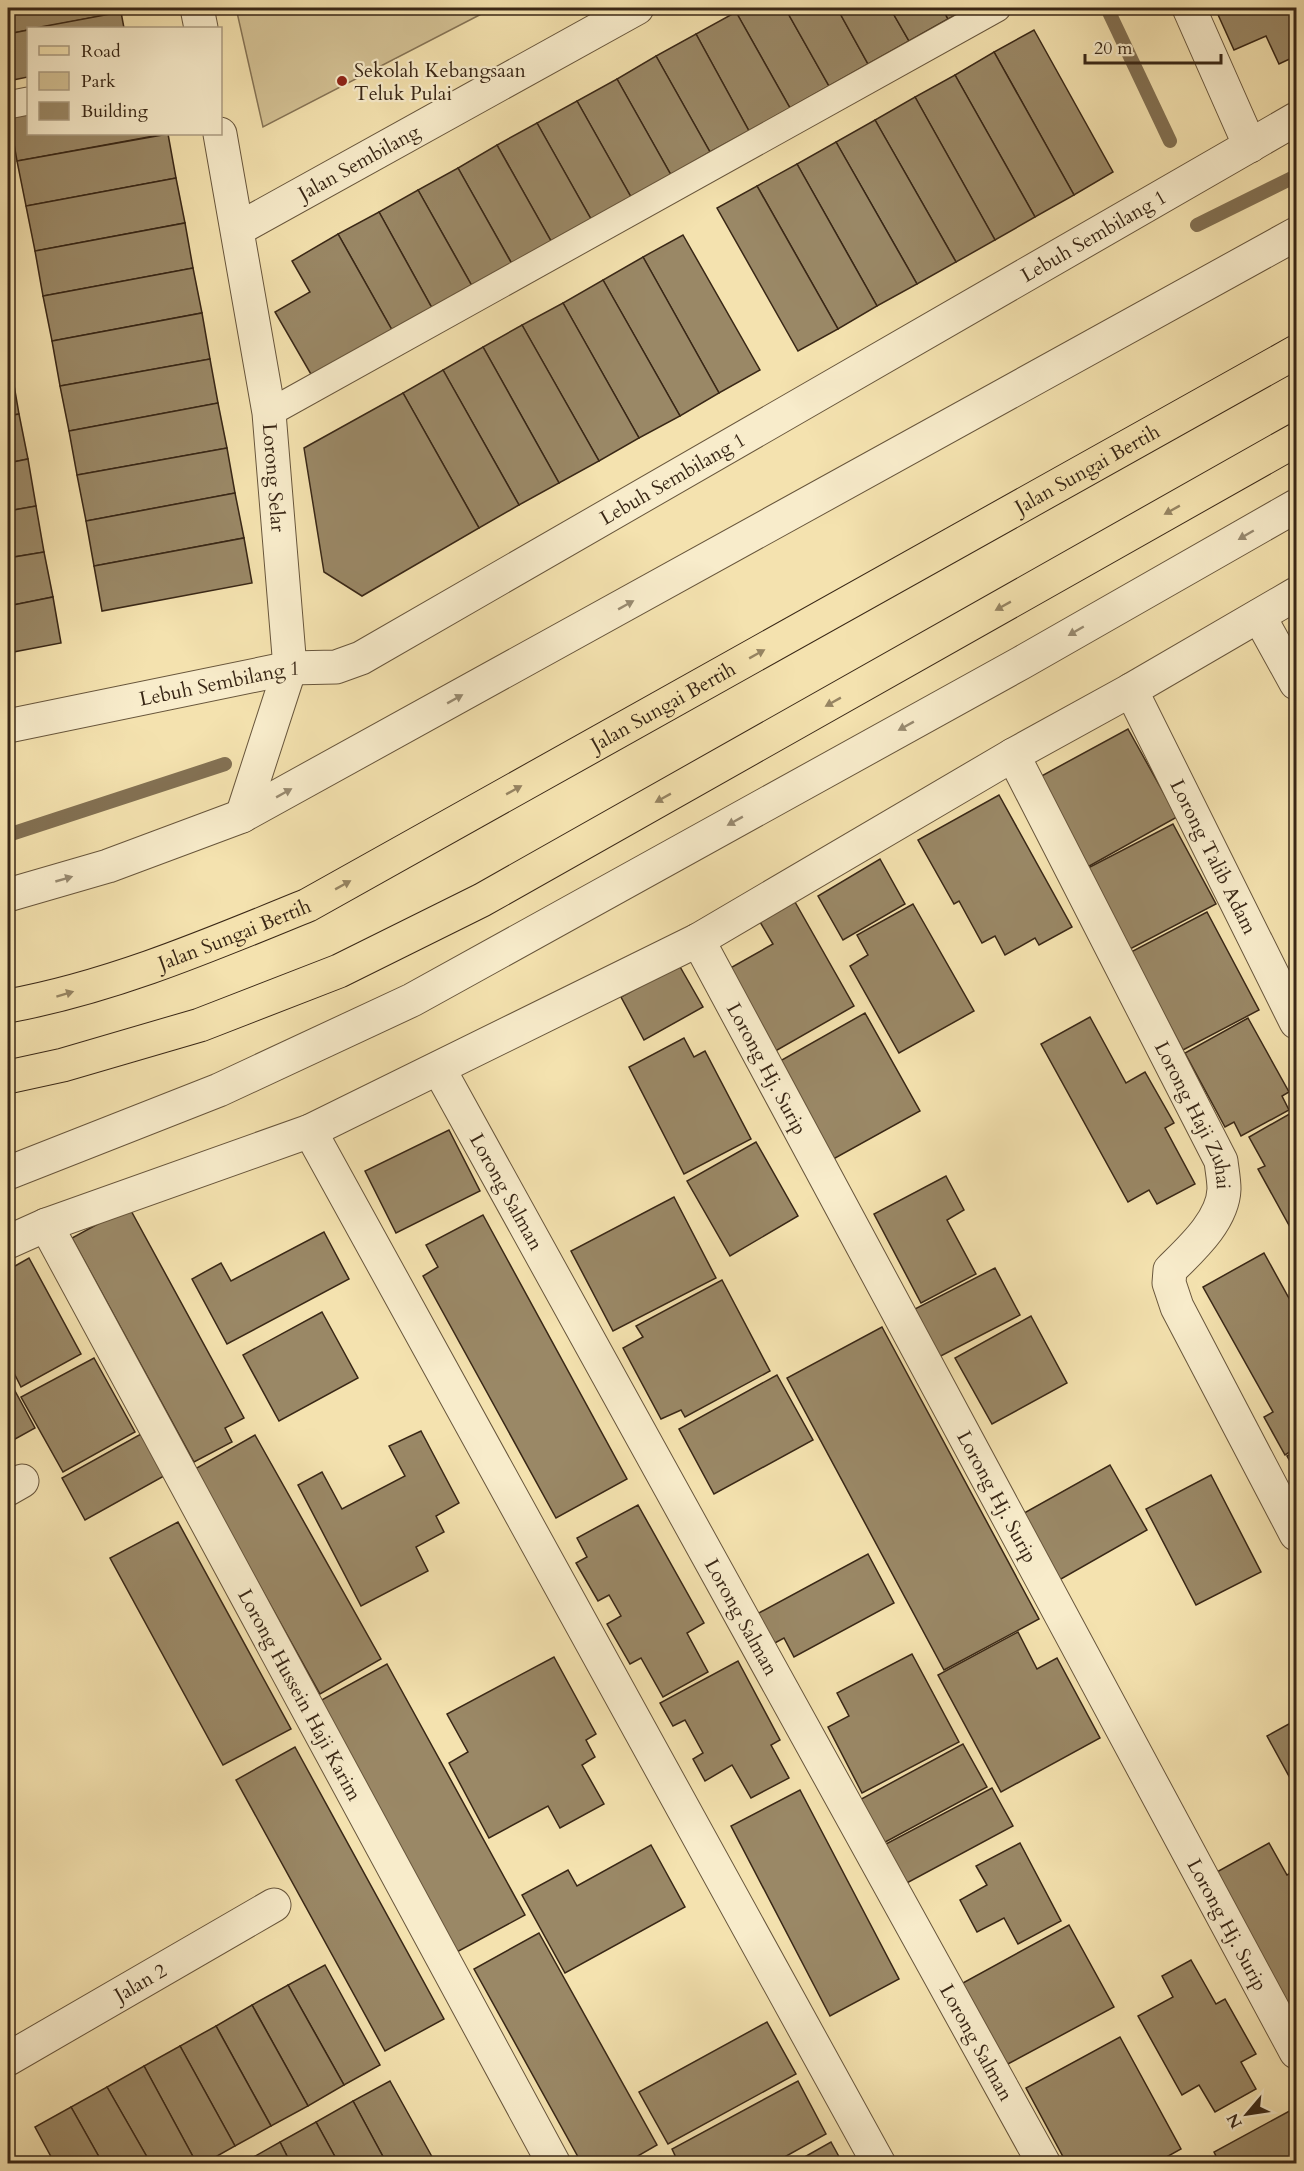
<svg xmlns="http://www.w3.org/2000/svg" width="1304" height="2171" font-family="Cardo,serif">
<rect width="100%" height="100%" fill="#f4e2af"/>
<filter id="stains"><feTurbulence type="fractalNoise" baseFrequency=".00333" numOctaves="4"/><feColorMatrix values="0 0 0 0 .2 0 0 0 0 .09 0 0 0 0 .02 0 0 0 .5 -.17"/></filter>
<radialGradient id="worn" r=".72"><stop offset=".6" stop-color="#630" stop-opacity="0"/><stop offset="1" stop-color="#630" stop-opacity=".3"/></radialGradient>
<path fill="#d4c295" stroke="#867456" stroke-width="1.5" d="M 236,8 L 493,8 L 263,127 Z"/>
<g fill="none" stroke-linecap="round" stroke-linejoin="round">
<g stroke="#837153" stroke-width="14">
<path d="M 1107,8 L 1170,141"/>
<path d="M 1197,225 L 1296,176"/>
<path d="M 8,835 L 225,764"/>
</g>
</g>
<g fill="#9a8866" stroke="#392716" stroke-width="1.5">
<path d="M 8,8 L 120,8 L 121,12 L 8,34 Z"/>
<path d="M 744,8 L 785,8 L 829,86 L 790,108 L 736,12 Z"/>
<path d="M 785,8 L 837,8 L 868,64 L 829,86 Z"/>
<path d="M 837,8 L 890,8 L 909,41 L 868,64 Z"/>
<path d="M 890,8 L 942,8 L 948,19 L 909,41 Z"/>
<path d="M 942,8 L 970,8 L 948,19 Z"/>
<path d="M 1215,8 L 1296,8 L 1296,56 L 1279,64 L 1266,36 L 1234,50 Z"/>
<path d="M 121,12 L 124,28 L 35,28 Z"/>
<path d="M 736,12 L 790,108 L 749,131 L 696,34 Z"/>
<path d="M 28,30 L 28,77 L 8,81 L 8,34 Z"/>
<path d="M 1034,30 L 1113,172 L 1074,195 L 994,52 Z"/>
<path d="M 696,34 L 749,131 L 710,152 L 656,56 Z"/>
<path d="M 994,52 L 1074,195 L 1035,217 L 955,75 Z"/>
<path d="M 656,56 L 710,152 L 671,175 L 617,79 Z"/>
<path d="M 955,75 L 1035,217 L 995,240 L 915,97 Z"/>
<path d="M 617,79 L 671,175 L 631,197 L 577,101 Z"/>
<path d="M 915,97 L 995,240 L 956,262 L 875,120 Z"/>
<path d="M 577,101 L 631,197 L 591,219 L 537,123 Z"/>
<path d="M 28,112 L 28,134 L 165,134 L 17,161 L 9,116 Z"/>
<path d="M 875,120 L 956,262 L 917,284 L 836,142 Z"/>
<path d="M 537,123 L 591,219 L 551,241 L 497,145 Z"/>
<path d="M 168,134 L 176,178 L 26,206 L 17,161 Z"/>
<path d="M 836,142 L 917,284 L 877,306 L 797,164 Z"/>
<path d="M 497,145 L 551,241 L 512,264 L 458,168 Z"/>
<path d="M 797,164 L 877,306 L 838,329 L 757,186 Z"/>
<path d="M 458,168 L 512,264 L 472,286 L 418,190 Z"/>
<path d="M 176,178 L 185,223 L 35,251 L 26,206 Z"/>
<path d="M 757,186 L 838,329 L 798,351 L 717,208 Z"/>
<path d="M 418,190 L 472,286 L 432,308 L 379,212 Z"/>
<path d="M 379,212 L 432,308 L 392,330 L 338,234 Z"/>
<path d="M 185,223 L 193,268 L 43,296 L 35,251 Z"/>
<path d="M 338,234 L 392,330 L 312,376 L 275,312 L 310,292 L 292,261 Z"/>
<path d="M 683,235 L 760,370 L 719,393 L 643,257 Z"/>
<path d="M 643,257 L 719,393 L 680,416 L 603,280 Z"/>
<path d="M 193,268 L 202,313 L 52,341 L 43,296 Z"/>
<path d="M 603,280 L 680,416 L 639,438 L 563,303 Z"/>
<path d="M 563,303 L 639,438 L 599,461 L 522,325 Z"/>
<path d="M 202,313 L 210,359 L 60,386 L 52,341 Z"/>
<path d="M 522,325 L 599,461 L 559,483 L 483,347 Z"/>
<path d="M 483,347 L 559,483 L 519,505 L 443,370 Z"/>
<path d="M 210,359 L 218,403 L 69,431 L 60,386 Z"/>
<path d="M 11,368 L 19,414 L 8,416 L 8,369 Z"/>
<path d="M 443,370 L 519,505 L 479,528 L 403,393 Z"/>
<path d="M 403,393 L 479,528 L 362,596 L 324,572 L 304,448 Z"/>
<path d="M 218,403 L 227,448 L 77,475 L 69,431 Z"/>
<path d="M 19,414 L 28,459 L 8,463 L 8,416 Z"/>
<path d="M 227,448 L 235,493 L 86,521 L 77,475 Z"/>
<path d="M 28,459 L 36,506 L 8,511 L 8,463 Z"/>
<path d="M 235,493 L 244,538 L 94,566 L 86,521 Z"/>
<path d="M 36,506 L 44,552 L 8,558 L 8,511 Z"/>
<path d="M 244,538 L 252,583 L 102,611 L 94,566 Z"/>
<path d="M 44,552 L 53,597 L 8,606 L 8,558 Z"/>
<path d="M 53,597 L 61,643 L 8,653 L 8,606 Z"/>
<path d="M 1128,729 L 1177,817 L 1084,869 L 1036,779 Z"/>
<path d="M 999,795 L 1072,927 L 1039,945 L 1035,938 L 1005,955 L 995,936 L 982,943 L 959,901 L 954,904 L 918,840 Z"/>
<path d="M 1173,824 L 1216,904 L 1130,949 L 1088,868 Z"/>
<path d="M 880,859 L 905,904 L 843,940 L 818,896 Z"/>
<path d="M 795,902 L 854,1006 L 772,1053 L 725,971 L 773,944 L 760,922 Z"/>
<path d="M 913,904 L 974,1011 L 899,1053 L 850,966 L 868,955 L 857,935 Z"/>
<path d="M 1207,912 L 1259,1010 L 1183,1050 L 1131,952 Z"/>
<path d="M 679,965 L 703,1007 L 644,1040 L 621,997 Z"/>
<path d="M 865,1013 L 920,1111 L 828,1162 L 773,1065 Z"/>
<path d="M 1090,1017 L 1126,1083 L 1145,1072 L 1174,1123 L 1165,1128 L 1195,1184 L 1157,1204 L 1149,1190 L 1128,1202 L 1041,1044 Z"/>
<path d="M 1248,1018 L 1289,1092 L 1282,1096 L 1289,1110 L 1241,1136 L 1234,1122 L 1225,1127 L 1185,1053 Z"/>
<path d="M 684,1038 L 694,1057 L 705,1051 L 751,1139 L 684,1174 L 629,1067 Z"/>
<path d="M 1293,1112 L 1296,1117 L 1296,1238 L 1258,1169 L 1265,1166 L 1249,1137 Z"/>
<path d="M 449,1130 L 480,1191 L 396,1233 L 365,1171 Z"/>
<path d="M 756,1142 L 798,1216 L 730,1256 L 687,1181 Z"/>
<path d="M 946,1176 L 964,1210 L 947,1220 L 976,1274 L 921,1303 L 874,1214 Z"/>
<path d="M 674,1197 L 716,1278 L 613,1331 L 571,1251 Z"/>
<path d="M 129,1207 L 244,1418 L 225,1428 L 232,1442 L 194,1462 L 72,1238 Z"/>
<path d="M 483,1215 L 627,1479 L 556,1518 L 423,1276 L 438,1267 L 426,1245 Z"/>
<path d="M 324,1232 L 349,1279 L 227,1344 L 192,1279 L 221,1263 L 231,1281 Z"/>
<path d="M 1264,1253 L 1296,1311 L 1296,1448 L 1285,1455 L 1264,1417 L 1273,1412 L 1203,1287 Z"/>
<path d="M 29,1258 L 81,1354 L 21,1387 L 8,1361 L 8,1270 Z"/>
<path d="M 995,1268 L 1020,1315 L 933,1360 L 909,1312 Z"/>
<path d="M 722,1280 L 770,1371 L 685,1417 L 681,1410 L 661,1419 L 623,1348 L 643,1337 L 636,1326 Z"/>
<path d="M 322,1312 L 358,1378 L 279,1421 L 243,1355 Z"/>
<path d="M 1031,1316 L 1067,1383 L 992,1424 L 955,1358 Z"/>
<path d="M 882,1327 L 1039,1619 L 944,1670 L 787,1378 Z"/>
<path d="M 94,1358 L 135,1432 L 63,1472 L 21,1397 Z"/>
<path d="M 777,1375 L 813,1440 L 714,1494 L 679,1429 Z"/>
<path d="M 8,1378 L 35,1428 L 8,1443 Z"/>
<path d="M 421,1431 L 459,1503 L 436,1516 L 444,1532 L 416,1547 L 428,1571 L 361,1606 L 298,1485 L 322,1472 L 342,1509 L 405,1476 L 389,1446 Z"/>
<path d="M 141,1434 L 164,1476 L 85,1520 L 62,1478 Z"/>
<path d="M 255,1435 L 381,1659 L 320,1694 L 195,1469 Z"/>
<path d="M 1296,1451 L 1296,1472 L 1287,1456 Z"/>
<path d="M 1110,1465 L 1147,1530 L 1054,1583 L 1017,1517 Z"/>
<path d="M 1211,1475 L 1261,1572 L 1196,1605 L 1146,1509 Z"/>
<path d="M 638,1505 L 704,1623 L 687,1633 L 708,1672 L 663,1697 L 641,1658 L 630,1664 L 607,1624 L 621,1616 L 609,1595 L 598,1601 L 576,1563 L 587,1557 L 577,1538 Z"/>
<path d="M 178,1522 L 291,1729 L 223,1765 L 110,1558 Z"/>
<path d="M 868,1554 L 894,1603 L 794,1657 L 784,1638 L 773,1644 L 757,1614 Z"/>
<path d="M 1018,1632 L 1037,1669 L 1057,1658 L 1100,1738 L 1001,1792 L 938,1675 Z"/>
<path d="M 912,1654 L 959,1742 L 862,1793 L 828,1727 L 849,1716 L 837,1693 Z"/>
<path d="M 554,1657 L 596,1734 L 586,1740 L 595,1757 L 582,1765 L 604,1804 L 560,1828 L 548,1806 L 489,1838 L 449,1763 L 468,1752 L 447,1714 Z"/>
<path d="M 738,1661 L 780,1740 L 771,1745 L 789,1778 L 751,1798 L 732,1765 L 705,1781 L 693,1759 L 703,1753 L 685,1720 L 673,1726 L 660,1703 Z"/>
<path d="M 387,1664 L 525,1915 L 455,1953 L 318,1702 Z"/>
<path d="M 1296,1720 L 1296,1789 L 1267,1736 Z"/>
<path d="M 963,1744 L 987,1787 L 878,1846 L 854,1803 Z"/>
<path d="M 295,1747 L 444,2019 L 385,2051 L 236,1780 Z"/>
<path d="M 992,1788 L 1013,1826 L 905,1884 L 884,1845 Z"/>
<path d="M 800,1790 L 899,1979 L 830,2016 L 731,1826 Z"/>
<path d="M 1020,1843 L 1061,1921 L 1018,1944 L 1004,1918 L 977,1932 L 960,1900 L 987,1885 L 976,1866 Z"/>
<path d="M 1269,1843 L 1287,1875 L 1296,1870 L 1296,2017 L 1215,1873 Z"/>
<path d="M 651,1845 L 685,1907 L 565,1973 L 522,1895 L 568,1870 L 577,1886 Z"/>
<path d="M 1069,1925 L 1114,2007 L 1006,2065 L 961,1984 Z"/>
<path d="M 539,1933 L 657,2145 L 624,2164 L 582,2164 L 474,1969 Z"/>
<path d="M 1191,1960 L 1216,2004 L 1225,1999 L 1256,2054 L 1241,2062 L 1256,2089 L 1215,2112 L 1199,2085 L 1182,2095 L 1138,2016 L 1173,1997 L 1162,1976 Z"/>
<path d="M 325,1965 L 380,2065 L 344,2085 L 288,1985 Z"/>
<path d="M 288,1985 L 344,2085 L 308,2106 L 252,2005 Z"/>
<path d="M 252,2005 L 308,2106 L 271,2126 L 216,2026 Z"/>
<path d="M 767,2022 L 796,2074 L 668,2144 L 639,2092 Z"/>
<path d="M 216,2026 L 271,2126 L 235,2146 L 180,2046 Z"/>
<path d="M 1120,2037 L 1181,2149 L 1154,2164 L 1067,2164 L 1026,2088 Z"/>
<path d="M 180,2046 L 235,2146 L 203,2164 L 197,2164 L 144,2066 Z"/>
<path d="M 144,2066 L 197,2164 L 151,2164 L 107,2087 Z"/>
<path d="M 390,2081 L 436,2164 L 387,2164 L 353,2101 Z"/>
<path d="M 798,2081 L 826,2134 L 772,2164 L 679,2164 L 672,2149 Z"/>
<path d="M 107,2087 L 151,2164 L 103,2164 L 71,2107 Z"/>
<path d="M 353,2101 L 387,2164 L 339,2164 L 316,2122 Z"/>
<path d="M 71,2107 L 103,2164 L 55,2164 L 35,2127 Z"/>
<path d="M 1295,2108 L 1296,2164 L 1220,2164 L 1214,2152 Z"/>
<path d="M 316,2122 L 339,2164 L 291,2164 L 280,2142 Z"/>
<path d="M 280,2142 L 291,2164 L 243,2164 L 243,2163 Z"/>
<path d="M 831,2142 L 843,2164 L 792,2164 Z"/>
</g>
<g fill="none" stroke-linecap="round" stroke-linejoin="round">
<defs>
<g id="lane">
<path d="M 8,105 L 28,101"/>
<path d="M 269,413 L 997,8"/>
</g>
<g id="street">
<path d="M 197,8 L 201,28"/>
<path d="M 1189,8 L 1250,146"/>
<path id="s1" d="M 220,134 L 269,413 L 290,668 L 242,816"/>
<path id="s2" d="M 238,229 L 637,8"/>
<path d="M 1259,616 L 1296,683"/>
<path id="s3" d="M 1131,690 L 1296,1022"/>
<path id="s4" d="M 8,726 L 290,668 L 336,667 L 361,658 L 1296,119"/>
<path id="s5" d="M 1013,755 L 1221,1161 C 1222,1170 1224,1180 1224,1189 C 1223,1221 1190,1250 1170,1270 L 1169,1283 L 1177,1307 L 1296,1534"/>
<path d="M 8,895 L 108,866 L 242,816 L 1296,234"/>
<path id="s6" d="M 698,940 L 1296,2052"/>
<path id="s7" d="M 439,1069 L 1044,2164"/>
<path d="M 310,1131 L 879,2164"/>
<path d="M 8,1173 L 219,1090 L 412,1000 L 1021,663 L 1296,506"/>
<path id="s8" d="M 46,1225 L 554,2164"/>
<path d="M 8,1242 L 46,1225 L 310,1131 L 698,940 L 1013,755 L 1131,690 L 1296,594"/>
<path d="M 8,1489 L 22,1481"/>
<path id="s9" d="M 8,2059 L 274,1905"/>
</g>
<g id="primary">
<path id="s10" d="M 8,1006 C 112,987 210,945 308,905 L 1296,352"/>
<path d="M 8,1077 L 63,1065 L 200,1025 L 339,971 L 482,900 L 1296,440"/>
</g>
</defs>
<use href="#lane" stroke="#68563c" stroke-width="29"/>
<use href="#street" stroke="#68563c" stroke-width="35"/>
<use href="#primary" stroke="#392716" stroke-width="35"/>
<use href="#lane" stroke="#f8eccb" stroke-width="27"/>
<use href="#street" stroke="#f8eccb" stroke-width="33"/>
<use href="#primary" stroke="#f4e2af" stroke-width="33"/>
</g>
<defs><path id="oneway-solid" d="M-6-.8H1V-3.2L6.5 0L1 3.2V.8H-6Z" transform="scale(1.5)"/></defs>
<g fill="#968462">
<use href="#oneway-solid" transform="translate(1172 510) rotate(151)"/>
<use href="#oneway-solid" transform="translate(1003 606) rotate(151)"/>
<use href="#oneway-solid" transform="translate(757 654) rotate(-29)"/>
<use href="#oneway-solid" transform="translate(833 702) rotate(151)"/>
<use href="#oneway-solid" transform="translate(514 790) rotate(-29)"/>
<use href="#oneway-solid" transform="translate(663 798) rotate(151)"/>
<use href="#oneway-solid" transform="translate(343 885) rotate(-29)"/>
<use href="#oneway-solid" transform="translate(65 994) rotate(-17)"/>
</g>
<g fill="#988a70">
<use href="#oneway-solid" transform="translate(1246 535) rotate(150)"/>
<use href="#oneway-solid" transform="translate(626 605) rotate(-29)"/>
<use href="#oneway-solid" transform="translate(1076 631) rotate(150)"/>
<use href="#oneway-solid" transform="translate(455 699) rotate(-29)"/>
<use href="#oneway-solid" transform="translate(906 726) rotate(151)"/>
<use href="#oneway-solid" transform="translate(284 793) rotate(-29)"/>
<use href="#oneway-solid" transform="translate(735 821) rotate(151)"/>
<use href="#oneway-solid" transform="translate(64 879) rotate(-16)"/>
</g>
<circle fill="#8f2418" stroke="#f8eccb" stroke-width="2" cx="342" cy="81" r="6"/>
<g text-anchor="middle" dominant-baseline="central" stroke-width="4.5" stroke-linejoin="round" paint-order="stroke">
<g font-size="20" fill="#392716" stroke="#f8eccb" text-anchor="start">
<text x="354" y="70">Sekolah Kebangsaan<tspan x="354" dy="23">Teluk Pulai</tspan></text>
</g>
<g font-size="20" fill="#392716" stroke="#f8eccb">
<text stroke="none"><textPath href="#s2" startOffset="138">Jalan Sembilang</textPath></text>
<text stroke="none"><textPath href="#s4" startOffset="1206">Lebuh Sembilang 1</textPath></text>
<text stroke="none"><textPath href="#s10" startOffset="1210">Jalan Sungai Bertih</textPath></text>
<text stroke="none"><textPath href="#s1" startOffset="348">Lorong Selar</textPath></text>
<text stroke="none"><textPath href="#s4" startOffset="720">Lebuh Sembilang 1</textPath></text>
<text stroke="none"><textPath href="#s4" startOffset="216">Lebuh Sembilang 1</textPath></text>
<text stroke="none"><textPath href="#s10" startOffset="724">Jalan Sungai Bertih</textPath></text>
<text stroke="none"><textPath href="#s3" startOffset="186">Lorong Talib Adam</textPath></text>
<text stroke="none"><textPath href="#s10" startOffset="238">Jalan Sungai Bertih</textPath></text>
<text stroke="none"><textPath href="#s6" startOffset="146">Lorong Hj. Surip</textPath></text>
<text stroke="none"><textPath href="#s5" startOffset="404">Lorong Haji Zuhai</textPath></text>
<text stroke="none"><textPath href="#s7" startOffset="140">Lorong Salman</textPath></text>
<text stroke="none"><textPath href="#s6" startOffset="632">Lorong Hj. Surip</textPath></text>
<text stroke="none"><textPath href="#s7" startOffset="626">Lorong Salman</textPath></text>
<text stroke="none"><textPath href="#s8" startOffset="534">Lorong Hussein Haji Karim</textPath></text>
<text stroke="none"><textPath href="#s6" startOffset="1118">Lorong Hj. Surip</textPath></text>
<text stroke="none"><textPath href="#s9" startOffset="153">Jalan 2</textPath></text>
<text stroke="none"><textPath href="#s7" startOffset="1112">Lorong Salman</textPath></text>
</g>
</g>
<rect width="1304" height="2171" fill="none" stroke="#f4e2af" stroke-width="30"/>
<rect x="9" y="9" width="1286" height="2153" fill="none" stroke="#392716" stroke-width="3"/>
<rect x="15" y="15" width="1274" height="2141" fill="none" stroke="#392716" stroke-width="1.5"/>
<rect x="27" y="27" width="195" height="108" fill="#f8eccb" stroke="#ac9d83" stroke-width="1.5"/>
<rect x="39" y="46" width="30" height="9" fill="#f4e2af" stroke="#ac9d83" stroke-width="1.5"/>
<text x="81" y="57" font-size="18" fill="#392716">Road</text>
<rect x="39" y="72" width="30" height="18" fill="#d4c295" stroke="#ac9d83" stroke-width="1.5"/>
<text x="81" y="87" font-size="18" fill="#392716">Park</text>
<rect x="39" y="102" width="30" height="18" fill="#9a8866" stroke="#ac9d83" stroke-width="1.5"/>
<text x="81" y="117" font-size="18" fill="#392716">Building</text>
<g transform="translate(1247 2114) rotate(241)" stroke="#f8eccb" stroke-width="4.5" paint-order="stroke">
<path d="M0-4.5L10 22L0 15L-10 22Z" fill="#392716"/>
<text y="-9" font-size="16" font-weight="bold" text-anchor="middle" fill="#392716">N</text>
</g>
<path d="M1085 54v9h136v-9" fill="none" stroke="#392716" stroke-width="3"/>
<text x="1094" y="54" font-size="18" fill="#392716" stroke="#f8eccb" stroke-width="4.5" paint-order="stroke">20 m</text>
<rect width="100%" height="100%" filter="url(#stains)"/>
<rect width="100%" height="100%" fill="url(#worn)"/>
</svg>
